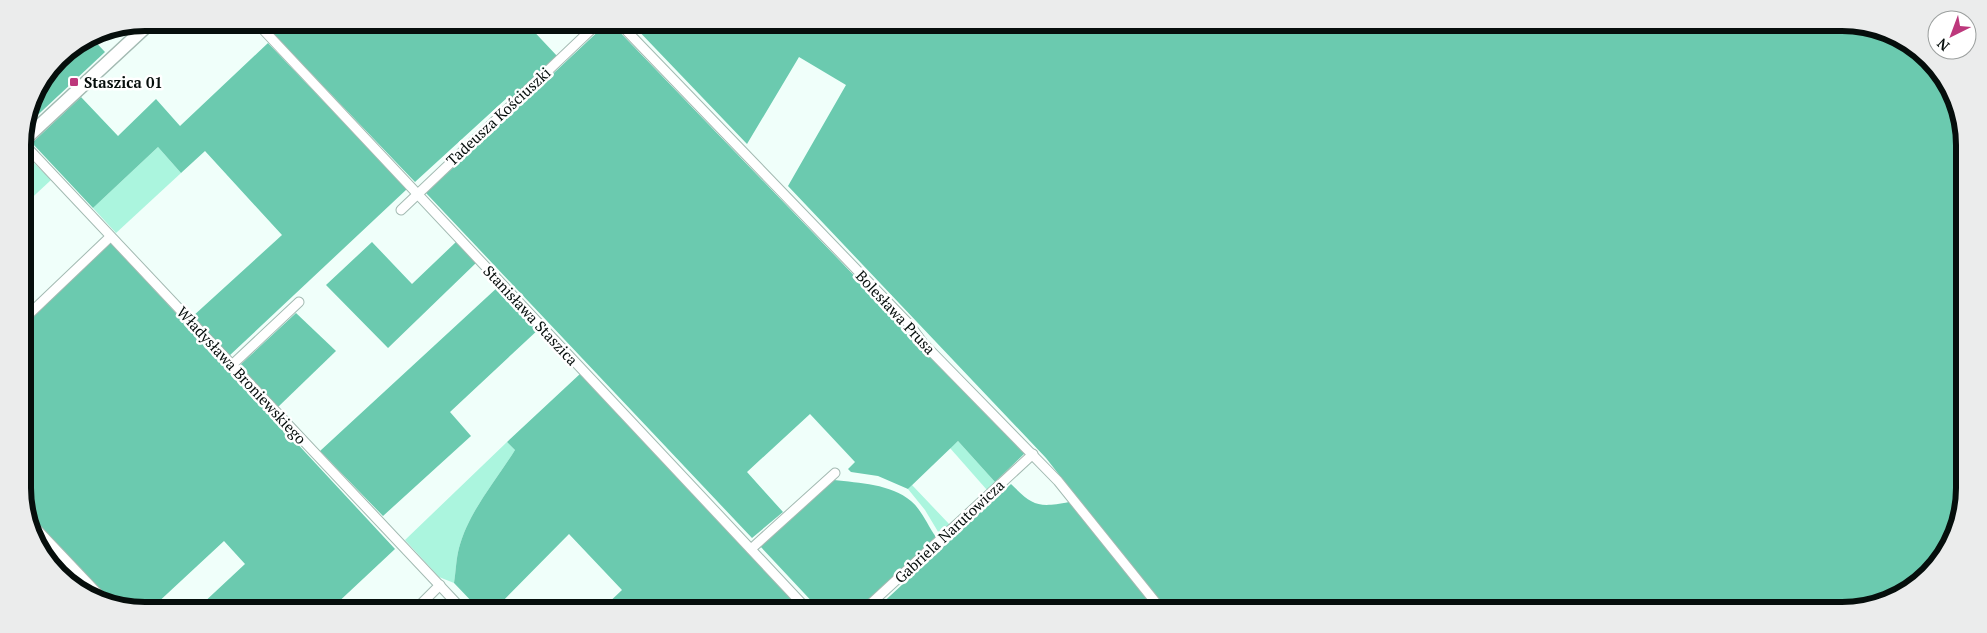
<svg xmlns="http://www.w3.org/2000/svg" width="1987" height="633" font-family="'PT Serif',serif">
<rect width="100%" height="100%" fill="#f0fffa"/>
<g fill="#abf5de">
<path d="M 158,147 L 181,173 L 116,233 L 93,208 Z"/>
<path d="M 23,152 L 51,180 L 23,206 Z"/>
<path d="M 958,441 L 995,482 L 987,490 L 950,448 Z"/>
<path d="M 507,442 L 515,450 C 495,482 469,511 459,548 C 456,559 456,571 454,583 L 439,577 L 405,540 Z"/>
<path d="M 912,485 L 950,525 L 940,535 L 925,510 L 908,489 Z"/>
</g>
<g fill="#6bcaaf">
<path d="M 263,23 L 526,23 L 558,57 L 513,100 L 509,96 L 415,182 Z"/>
<path d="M 606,24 L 612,24 L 1025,453 L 995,482 L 958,441 L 908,489 L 878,476 L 851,472 L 848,469 L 855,462 L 810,414 L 747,472 L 783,512 L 752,538 L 426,193 Z"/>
<path d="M 632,24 L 1874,27 L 1934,64 L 1962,122 L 1960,520 L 1944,556 L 1917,585 L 1849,610 L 1164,609 L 1046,458 L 788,186 L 846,85 L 799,57 L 747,144 Z"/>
<path d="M 91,37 L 105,52 L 26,126 L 35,91 L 59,58 Z"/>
<path d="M 268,43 L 407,189 L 229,356 L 192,317 L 282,235 L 205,151 L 181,173 L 158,147 L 93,208 L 32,143 L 81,97 L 118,136 L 156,99 L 180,126 Z"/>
<path d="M 457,241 L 477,262 L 388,348 L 326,285 L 372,242 L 412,284 Z"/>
<path d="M 110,242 L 395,549 L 333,607 L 200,606 L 245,564 L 224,541 L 154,606 L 116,606 L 25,510 L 24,324 Z"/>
<path d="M 499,286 L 540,328 L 450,412 L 471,436 L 383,516 L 320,451 Z"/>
<path d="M 296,313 L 336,351 L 278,407 L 239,366 Z"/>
<path d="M 581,373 L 802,608 L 604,607 L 622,590 L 569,534 L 497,607 L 477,607 L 454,583 C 456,571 456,559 459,548 C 469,511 495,482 515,450 L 507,442 Z"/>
<path d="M 834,480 C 859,483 891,484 911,501 C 921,509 928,526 936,537 L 861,608 L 818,608 L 760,546 Z"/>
<path d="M 1011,484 C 1033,506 1038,508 1069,502 L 1157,609 L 877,608 Z"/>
</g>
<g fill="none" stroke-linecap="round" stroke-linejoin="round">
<defs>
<g id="street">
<path d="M 257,23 L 806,608"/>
<path d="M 620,24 L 909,324 L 923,343 L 1058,481 L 1161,609"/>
<path d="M 23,143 L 460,607"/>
<path d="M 401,210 L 597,24"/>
<path d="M 24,319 L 110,237"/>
<path d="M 233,364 L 299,302"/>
<path d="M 31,523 L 104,600"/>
<path d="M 751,549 L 835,473"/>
<path d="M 418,607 L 440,585"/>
<path d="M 866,608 L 1033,454"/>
</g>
<path id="secondary" d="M 23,141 L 150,23"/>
</defs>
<use href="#street" stroke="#a3bab2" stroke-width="11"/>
<use href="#secondary" stroke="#a3bab2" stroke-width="15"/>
<use href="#street" stroke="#fff" stroke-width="9"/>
<use href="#secondary" stroke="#fff" stroke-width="12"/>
</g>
<rect fill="#bd387c" stroke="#fff" stroke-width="2" x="69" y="77" width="10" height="10" rx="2.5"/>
<g text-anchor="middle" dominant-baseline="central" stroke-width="5" stroke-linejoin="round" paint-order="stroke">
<g font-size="15" font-weight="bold" fill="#060e0c" stroke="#fff" text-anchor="start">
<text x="84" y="82">Staszica 01</text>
</g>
<g font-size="15" fill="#060e0c" stroke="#fff">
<text transform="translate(498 116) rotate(-43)">Tadeusza Kościuszki</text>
<text transform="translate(896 312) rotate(47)">Bolesława Prusa</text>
<text transform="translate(531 315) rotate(47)">Stanisława Staszica</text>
<text transform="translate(242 375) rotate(47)">Władysława Broniewskiego</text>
<text transform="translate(949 531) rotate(-43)">Gabriela Narutowicza</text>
</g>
</g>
<path d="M0 0H1987V633H0ZM145 31H1842A114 114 0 0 1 1956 145V488A114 114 0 0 1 1842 602H145A114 114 0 0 1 31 488V145A114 114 0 0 1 145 31Z" fill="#ebecec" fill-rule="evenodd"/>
<path fill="none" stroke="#060e0c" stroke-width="6" d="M145 31H1842A114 114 0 0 1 1956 145V488A114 114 0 0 1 1842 602H145A114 114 0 0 1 31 488V145A114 114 0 0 1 145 31Z"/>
<g transform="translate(1952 35) rotate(222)"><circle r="24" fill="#ffffff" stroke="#9b9f9e"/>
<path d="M0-4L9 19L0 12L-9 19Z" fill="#bd387c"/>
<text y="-8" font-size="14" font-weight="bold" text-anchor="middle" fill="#060e0c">N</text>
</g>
</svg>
